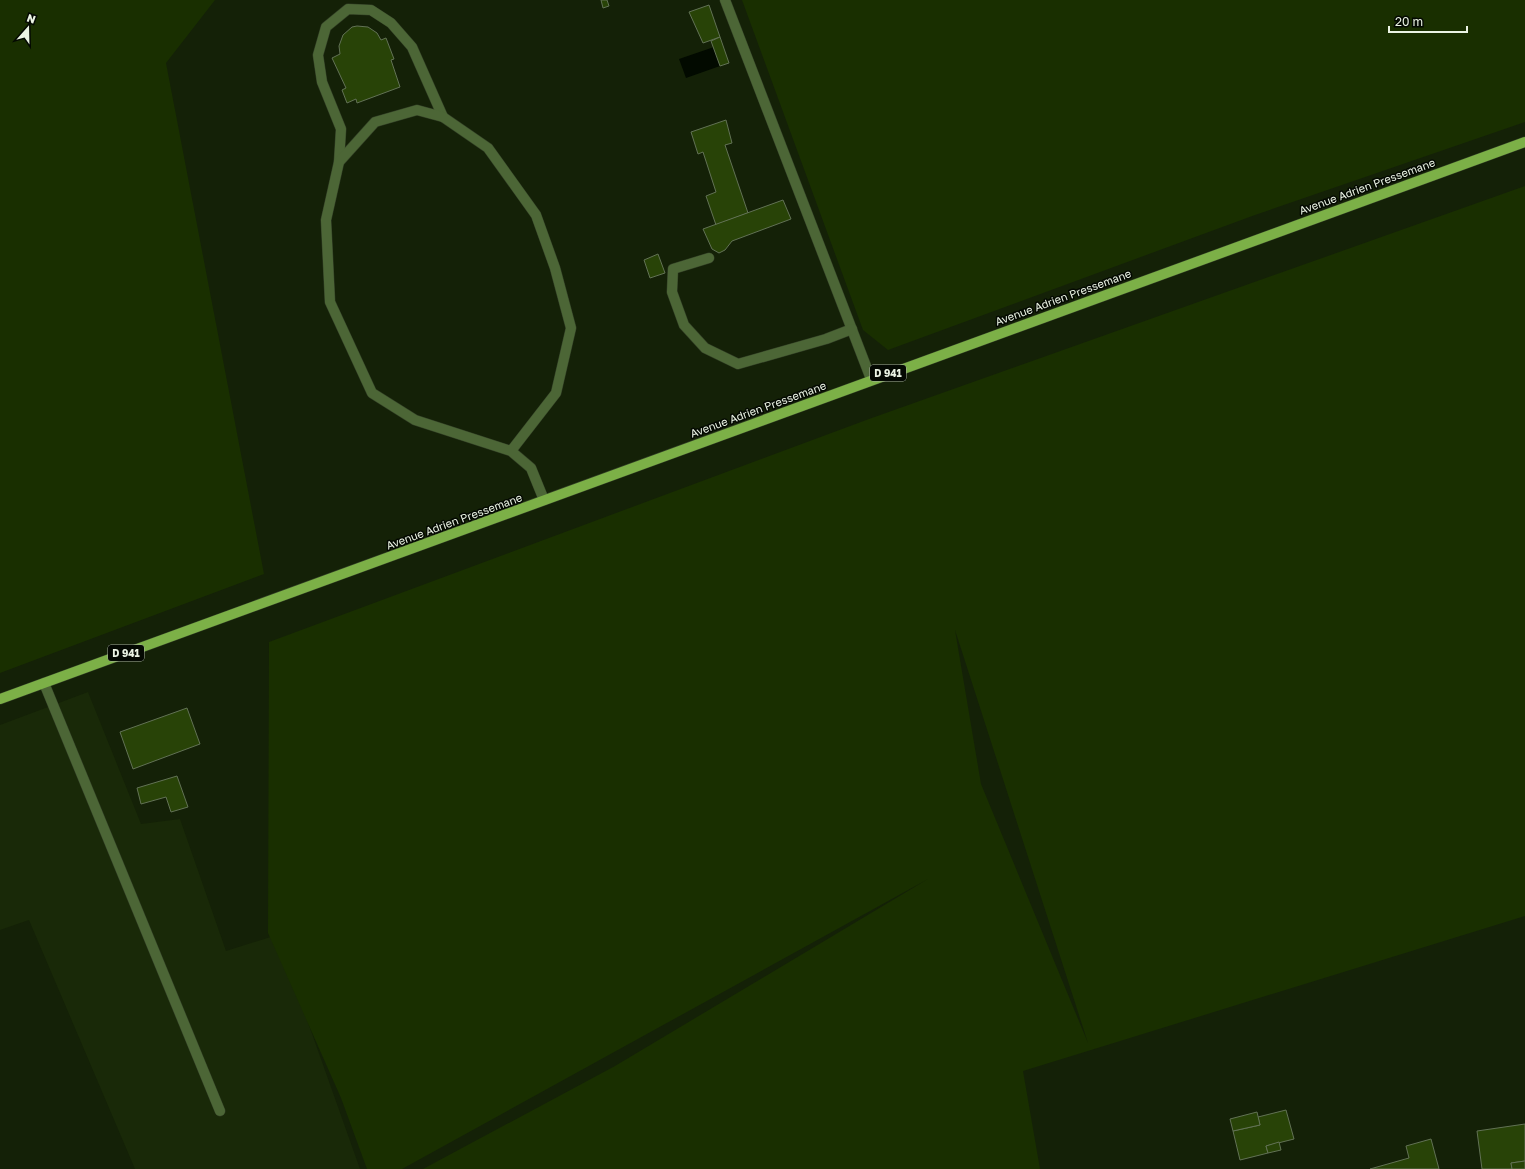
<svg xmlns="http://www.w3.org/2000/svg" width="1525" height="1169" font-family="'Golos Text',sans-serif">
<rect width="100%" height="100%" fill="#142107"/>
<path fill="#192908" d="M 88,692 L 141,824 L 180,819 L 226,951 L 277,935 L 360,1169 L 135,1169 L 29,920 L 0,930 L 0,725 Z"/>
<g fill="#192f00" fill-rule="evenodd">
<path d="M 0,0 L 215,0 L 166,63 L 264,574 L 0,673 Z"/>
<path d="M 742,0 L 1525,0 L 1525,122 L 1255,215 L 888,350 L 863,330 Z"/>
<path d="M 1525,186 L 1525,916 L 1023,1071 L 1040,1169 L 423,1169 L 615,1066 L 928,879 L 402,1169 L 367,1169 L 341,1098 L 268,933 L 269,642 L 869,419 ZM 955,630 L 1088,1043 L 981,784 Z"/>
</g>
<path fill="#020a00" d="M 714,47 L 720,66 L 686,78 L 679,59 Z"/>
<g fill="#284307" stroke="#627255">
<path d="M 601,0 L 607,0 L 609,6 L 603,8 Z"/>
<path d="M 709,5 L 720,37 L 703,43 L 689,12 Z"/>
<path d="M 357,26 L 368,27 L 377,33 L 381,40 L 386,38 L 394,59 L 391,60 L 400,87 L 357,103 L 356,99 L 347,103 L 342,90 L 346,88 L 332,58 L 340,54 L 339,46 L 343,35 L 352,27 Z"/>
<path d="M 720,37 L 729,63 L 720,66 L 711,41 Z"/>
<path d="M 726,120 L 732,143 L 725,145 L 748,213 L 716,225 L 706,196 L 716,192 L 703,152 L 698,154 L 691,132 Z"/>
<path d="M 783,200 L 791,219 L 732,241 L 725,250 L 719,253 L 712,249 L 703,229 Z"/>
<path d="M 658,254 L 665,273 L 650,278 L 644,260 Z"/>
<path d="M 187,708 L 200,744 L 133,769 L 120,732 Z"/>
<path d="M 177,776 L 188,807 L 171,812 L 166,797 L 141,804 L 137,788 Z"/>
<path d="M 1286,1110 L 1294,1139 L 1266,1146 L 1268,1153 L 1240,1160 L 1233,1131 L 1260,1125 L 1258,1117 Z"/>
<path d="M 1257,1112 L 1260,1125 L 1233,1131 L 1230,1119 Z"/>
<path d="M 1525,1124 L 1525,1161 L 1511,1163 L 1512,1169 L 1482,1169 L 1477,1131 Z"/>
<path d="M 1431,1139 L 1439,1169 L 1370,1169 L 1409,1158 L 1406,1146 Z"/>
<path d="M 1279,1142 L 1281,1150 L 1268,1153 L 1266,1146 Z"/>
<path d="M 1525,1161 L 1525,1169 L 1512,1169 L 1511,1163 Z"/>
</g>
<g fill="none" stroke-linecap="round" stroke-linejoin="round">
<defs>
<g id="minor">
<path d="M 725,0 L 871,379"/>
<path d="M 339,162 L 341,129 L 322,82 L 318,55 L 326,27 L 348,9 L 371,10 L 391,23 L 412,47 L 443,117"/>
<path d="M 709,258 L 673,269 L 672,292 L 684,325 L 705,348 L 738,364 L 826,339 L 852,329"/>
<path d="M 511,451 L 556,393 L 571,328 L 555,268 L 536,215 L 488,148 L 443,117 L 417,110 L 375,122 L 339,162 L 326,220 L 330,302 L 372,393 L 415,420 L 511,451 L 531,468 L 544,500"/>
<path d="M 44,683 L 220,1111"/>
</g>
<path id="major" d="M 0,699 L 1525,142"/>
</defs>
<use href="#minor" stroke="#323f26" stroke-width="11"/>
<use href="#major" stroke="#323f26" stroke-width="11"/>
<use href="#minor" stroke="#4c6636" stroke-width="10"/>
<use href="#major" stroke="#7cb047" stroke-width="10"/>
</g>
<g text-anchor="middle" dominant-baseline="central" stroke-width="3" stroke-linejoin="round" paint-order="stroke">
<g fill="#040902" stroke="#a6aea0" stroke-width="1">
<rect x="870" y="365" width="36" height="16" rx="3"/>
<rect x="108" y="645" width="36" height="16" rx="3"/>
</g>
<g font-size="10" font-weight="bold" fill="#ebf4e4">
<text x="888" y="373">D 941</text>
<text x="126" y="653">D 941</text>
</g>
<g font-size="11" fill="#ebf4e4" stroke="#040902">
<text transform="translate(1367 186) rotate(-20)">Avenue Adrien Pressemane</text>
<text transform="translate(1063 297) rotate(-20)">Avenue Adrien Pressemane</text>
<text transform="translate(758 409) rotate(-20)">Avenue Adrien Pressemane</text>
<text transform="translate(454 521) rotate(-20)">Avenue Adrien Pressemane</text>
</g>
</g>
<g transform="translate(28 28) rotate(20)" stroke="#040902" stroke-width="3" paint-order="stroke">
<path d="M0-3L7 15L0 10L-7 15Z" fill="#ebf4e4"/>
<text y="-6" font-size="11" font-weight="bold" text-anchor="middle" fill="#ebf4e4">N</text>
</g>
<path d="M1389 26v6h78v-6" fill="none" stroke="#ebf4e4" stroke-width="2"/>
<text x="1395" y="26" font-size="12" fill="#ebf4e4" stroke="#040902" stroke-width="3" paint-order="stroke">20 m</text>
</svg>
